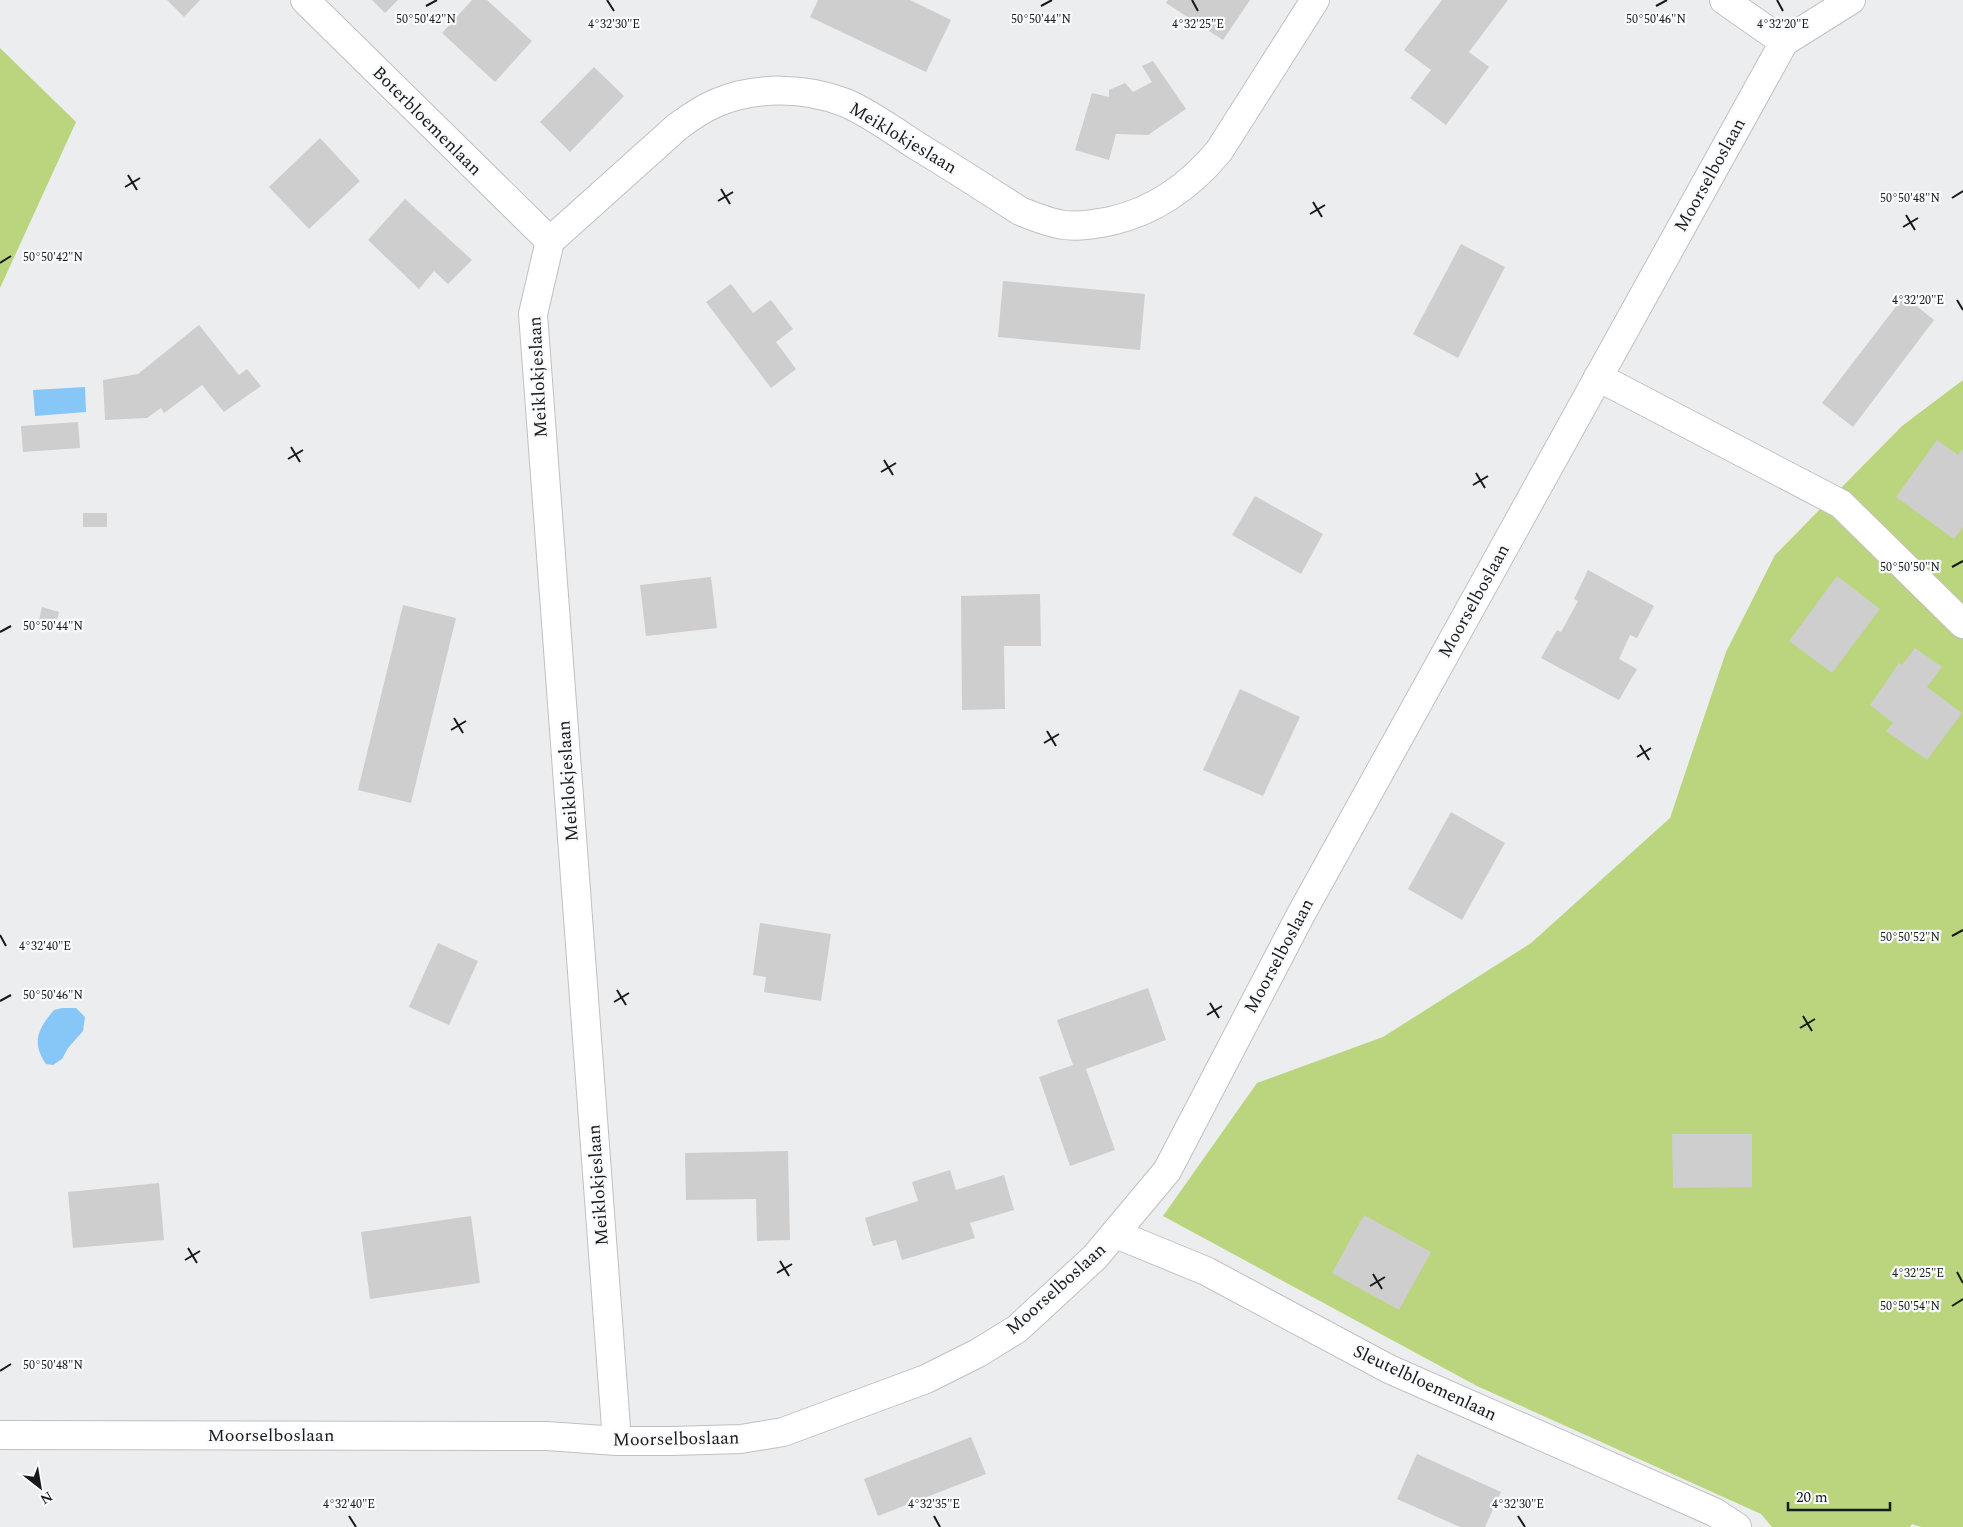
<svg xmlns="http://www.w3.org/2000/svg" width="1963" height="1527" font-family="Spectral,serif">
<rect width="100%" height="100%" fill="#ecedee"/>
<g fill="#bad57d">
<path d="M 0,48 L 76,122 L 0,288 Z"/>
<path d="M 1963,380 L 1963,1527 L 1921,1527 L 1912,1524 L 1910,1527 L 1772,1527 L 1761,1514 L 1477,1386 L 1163,1216 L 1257,1083 L 1383,1037 L 1531,943 L 1670,818 L 1726,652 L 1775,555 L 1902,426 Z"/>
</g>
<g fill="#87c7f7">
<path d="M 85,387 L 86,412 L 35,416 L 33,390 Z"/>
<path d="M 62,1008 L 76,1008 L 85,1017 L 83,1031 L 68,1048 L 62,1059 L 53,1065 L 46,1064 C 31,1042 38,1029 54,1010 Z"/>
</g>
<g fill="#cececf">
<path d="M 167,0 L 200,0 L 184,17 Z"/>
<path d="M 372,0 L 398,0 L 385,13 Z"/>
<path d="M 472,0 L 487,0 L 532,41 L 495,82 L 442,33 Z"/>
<path d="M 818,0 L 910,0 L 951,20 L 926,72 L 810,17 Z"/>
<path d="M 1168,0 L 1250,0 L 1223,40 L 1166,3 Z"/>
<path d="M 1442,0 L 1508,0 L 1469,52 L 1489,67 L 1446,125 L 1410,98 L 1431,70 L 1404,50 Z"/>
<path d="M 1153,61 L 1186,109 L 1148,135 L 1116,134 L 1109,160 L 1075,150 L 1092,93 L 1109,97 L 1109,90 L 1125,83 L 1133,92 L 1152,82 L 1142,66 Z"/>
<path d="M 594,67 L 624,96 L 570,152 L 540,122 Z"/>
<path d="M 320,138 L 360,181 L 309,229 L 269,187 Z"/>
<path d="M 405,199 L 472,260 L 448,284 L 434,271 L 419,289 L 368,240 Z"/>
<path d="M 1461,244 L 1505,267 L 1458,358 L 1413,334 Z"/>
<path d="M 1003,281 L 1145,294 L 1140,350 L 998,337 Z"/>
<path d="M 731,284 L 753,313 L 771,300 L 793,329 L 776,342 L 796,369 L 771,388 L 706,302 Z"/>
<path d="M 1904,296 L 1934,320 L 1853,427 L 1822,403 Z"/>
<path d="M 199,325 L 239,375 L 247,369 L 261,386 L 224,412 L 202,385 L 164,413 L 161,408 L 147,418 L 105,420 L 103,380 L 138,374 Z"/>
<path d="M 78,422 L 80,448 L 23,452 L 21,426 Z"/>
<path d="M 1937,440 L 1958,455 L 1963,449 L 1963,527 L 1954,539 L 1896,497 Z"/>
<path d="M 1255,496 L 1323,534 L 1301,574 L 1232,535 Z"/>
<rect x="83" y="513" width="24" height="14"/>
<path d="M 1588,570 L 1654,606 L 1637,638 L 1630,635 L 1619,659 L 1637,669 L 1619,700 L 1541,658 L 1557,630 L 1561,632 L 1578,601 L 1574,599 Z"/>
<path d="M 1837,576 L 1880,609 L 1832,673 L 1789,641 Z"/>
<path d="M 711,577 L 717,628 L 646,636 L 640,585 Z"/>
<path d="M 1040,594 L 1041,646 L 1004,646 L 1005,709 L 962,710 L 961,596 Z"/>
<path d="M 403,605 L 456,618 L 411,803 L 358,790 Z"/>
<path d="M 42,607 L 59,612 L 55,628 L 38,624 Z"/>
<path d="M 1915,648 L 1942,667 L 1927,687 L 1962,713 L 1927,760 L 1886,731 L 1893,723 L 1870,705 L 1899,663 L 1902,665 Z"/>
<path d="M 1240,689 L 1300,717 L 1263,796 L 1203,770 Z"/>
<path d="M 1451,812 L 1505,843 L 1462,920 L 1408,889 Z"/>
<path d="M 760,923 L 831,934 L 821,1001 L 764,992 L 766,977 L 753,975 Z"/>
<path d="M 438,943 L 478,961 L 449,1025 L 409,1007 Z"/>
<path d="M 1148,988 L 1166,1040 L 1086,1069 L 1115,1150 L 1070,1166 L 1039,1077 L 1073,1065 L 1057,1020 Z"/>
<path d="M 1672,1134 L 1752,1134 L 1752,1187 L 1673,1188 Z"/>
<path d="M 788,1151 L 790,1240 L 757,1241 L 756,1199 L 686,1200 L 685,1153 Z"/>
<path d="M 950,1170 L 956,1190 L 1004,1175 L 1014,1210 L 970,1223 L 975,1238 L 902,1260 L 896,1240 L 873,1246 L 865,1218 L 918,1201 L 912,1182 Z"/>
<path d="M 159,1183 L 164,1240 L 73,1248 L 68,1192 Z"/>
<path d="M 1364,1215 L 1431,1252 L 1399,1310 L 1332,1273 Z"/>
<path d="M 471,1216 L 480,1283 L 370,1299 L 361,1232 Z"/>
<path d="M 971,1437 L 986,1474 L 878,1516 L 864,1479 Z"/>
<path d="M 1417,1454 L 1501,1492 L 1485,1527 L 1460,1527 L 1397,1499 Z"/>
</g>
<g fill="none" stroke-linecap="round" stroke-linejoin="round">
<defs>
<g id="minor">
<path d="M 305,0 L 550,241"/>
<path d="M 1724,0 L 1784,42"/>
<path d="M 1598,377 L 1841,504 L 1963,624"/>
<path d="M 1116,1234 L 1206,1271 L 1389,1369 L 1714,1512 L 1737,1527"/>
<path d="M 0,1435 L 547,1436 L 617,1441 L 672,1441 L 741,1439 L 783,1432 L 926,1379 L 978,1353 L 1017,1329 L 1095,1257 L 1167,1171 L 1300,916 L 1784,42 L 1851,0"/>
<path d="M 617,1441 L 533,314 L 550,241 L 677,127 C 689,118 702,109 716,103 C 756,86 806,87 846,103 C 871,114 894,131 917,146 C 952,167 986,189 1020,211 C 1035,217 1049,223 1064,225 C 1080,227 1096,224 1111,221 C 1155,211 1190,186 1219,151 L 1315,0"/>
</g>
</defs>
<use href="#minor" stroke="#c0c0c2" stroke-width="30"/>
<use href="#minor" stroke="#fff" stroke-width="28"/>
</g>
<path fill="none" stroke="#181919" stroke-width="2" d="M 607,0 L 614,11M 1192,0 L 1198,11M 1777,0 L 1783,11M 426,6 L 437,0M 1041,6 L 1052,0M 1656,6 L 1667,0M 128,175 L 137,190M 125,187 L 140,178M 721,189 L 730,204M 1952,198 L 1963,191M 718,201 L 733,192M 1313,202 L 1322,217M 1310,214 L 1325,205M 1906,215 L 1915,230M 1903,227 L 1918,218M 0,263 L 11,256M 1957,300 L 1963,310M 291,447 L 300,462M 288,459 L 303,450M 884,460 L 893,475M 881,472 L 896,463M 1476,473 L 1485,488M 1473,485 L 1488,476M 1952,567 L 1963,561M 0,632 L 11,626M 454,718 L 463,733M 451,730 L 466,721M 1047,731 L 1056,746M 1044,743 L 1059,734M 1640,745 L 1649,760M 1637,757 L 1651,748M 0,935 L 6,946M 1952,936 L 1963,930M 617,990 L 626,1005M 0,1001 L 11,995M 614,1002 L 629,993M 1210,1003 L 1219,1018M 1207,1015 L 1222,1006M 1803,1016 L 1812,1031M 1800,1028 L 1815,1019M 188,1248 L 197,1263M 185,1260 L 200,1251M 780,1261 L 789,1276M 1957,1272 L 1963,1283M 777,1273 L 792,1264M 1373,1274 L 1382,1289M 1370,1286 L 1385,1277M 1952,1306 L 1963,1299M 0,1371 L 11,1364M 349,1516 L 356,1527M 934,1516 L 940,1527M 1518,1516 L 1525,1527"/>
<g text-anchor="middle" dominant-baseline="central" stroke-width="4.5" stroke-linejoin="round" paint-order="stroke">
<g font-size="18" fill="#181919" stroke="#f9fafc">
<text transform="translate(427 121) rotate(45)">Boterbloemenlaan</text>
<text transform="translate(903 138) rotate(31)">Meiklokjeslaan</text>
<text transform="translate(1710 175) rotate(-61)">Moorselboslaan</text>
<text transform="translate(538 377) rotate(-93)">Meiklokjeslaan</text>
<text transform="translate(1474 601) rotate(-61)">Moorselboslaan</text>
<text transform="translate(568 781) rotate(-94)">Meiklokjeslaan</text>
<text transform="translate(1279 956) rotate(-62)">Moorselboslaan</text>
<text transform="translate(598 1185) rotate(-94)">Meiklokjeslaan</text>
<text transform="translate(1056 1289) rotate(-42)">Moorselboslaan</text>
<text transform="translate(1425 1383) rotate(25)">Sleutelbloemenlaan</text>
<text x="271" y="1435">Moorselboslaan</text>
<text transform="translate(676 1439) rotate(-1)">Moorselboslaan</text>
</g>
</g>
<g font-size="12" text-anchor="middle" fill="#181919" stroke="#f9fafc" stroke-width="4.5" stroke-linejoin="round" paint-order="stroke">
<text x="426" y="23">50°50'42"N</text>
<text x="1041" y="23">50°50'44"N</text>
<text x="1656" y="23">50°50'46"N</text>
<text x="614" y="28">4°32'30"E</text>
<text x="1783" y="28">4°32'20"E</text>
<text x="1198" y="28">4°32'25"E</text>
<text x="1910" y="202">50°50'48"N</text>
<text x="53" y="261">50°50'42"N</text>
<text x="1918" y="304">4°32'20"E</text>
<text x="1910" y="571">50°50'50"N</text>
<text x="53" y="630">50°50'44"N</text>
<text x="1910" y="941">50°50'52"N</text>
<text x="45" y="950">4°32'40"E</text>
<text x="53" y="999">50°50'46"N</text>
<text x="1918" y="1277">4°32'25"E</text>
<text x="1910" y="1310">50°50'54"N</text>
<text x="53" y="1369">50°50'48"N</text>
<text x="349" y="1508">4°32'40"E</text>
<text x="934" y="1508">4°32'35"E</text>
<text x="1518" y="1508">4°32'30"E</text>
</g>
<g transform="translate(40 1487) rotate(149)" stroke="#f9fafc" stroke-width="4" paint-order="stroke">
<path d="M0-4L9 19L0 12L-9 19Z" fill="#181919"/>
<text y="-8" font-size="14" font-weight="bold" text-anchor="middle" fill="#181919">N</text>
</g>
<path d="M1788 1502v8h102v-8" fill="none" stroke="#181919" stroke-width="2.5"/>
<text x="1796" y="1502" font-size="15" fill="#181919" stroke="#f9fafc" stroke-width="4" paint-order="stroke">20 m</text>
</svg>
